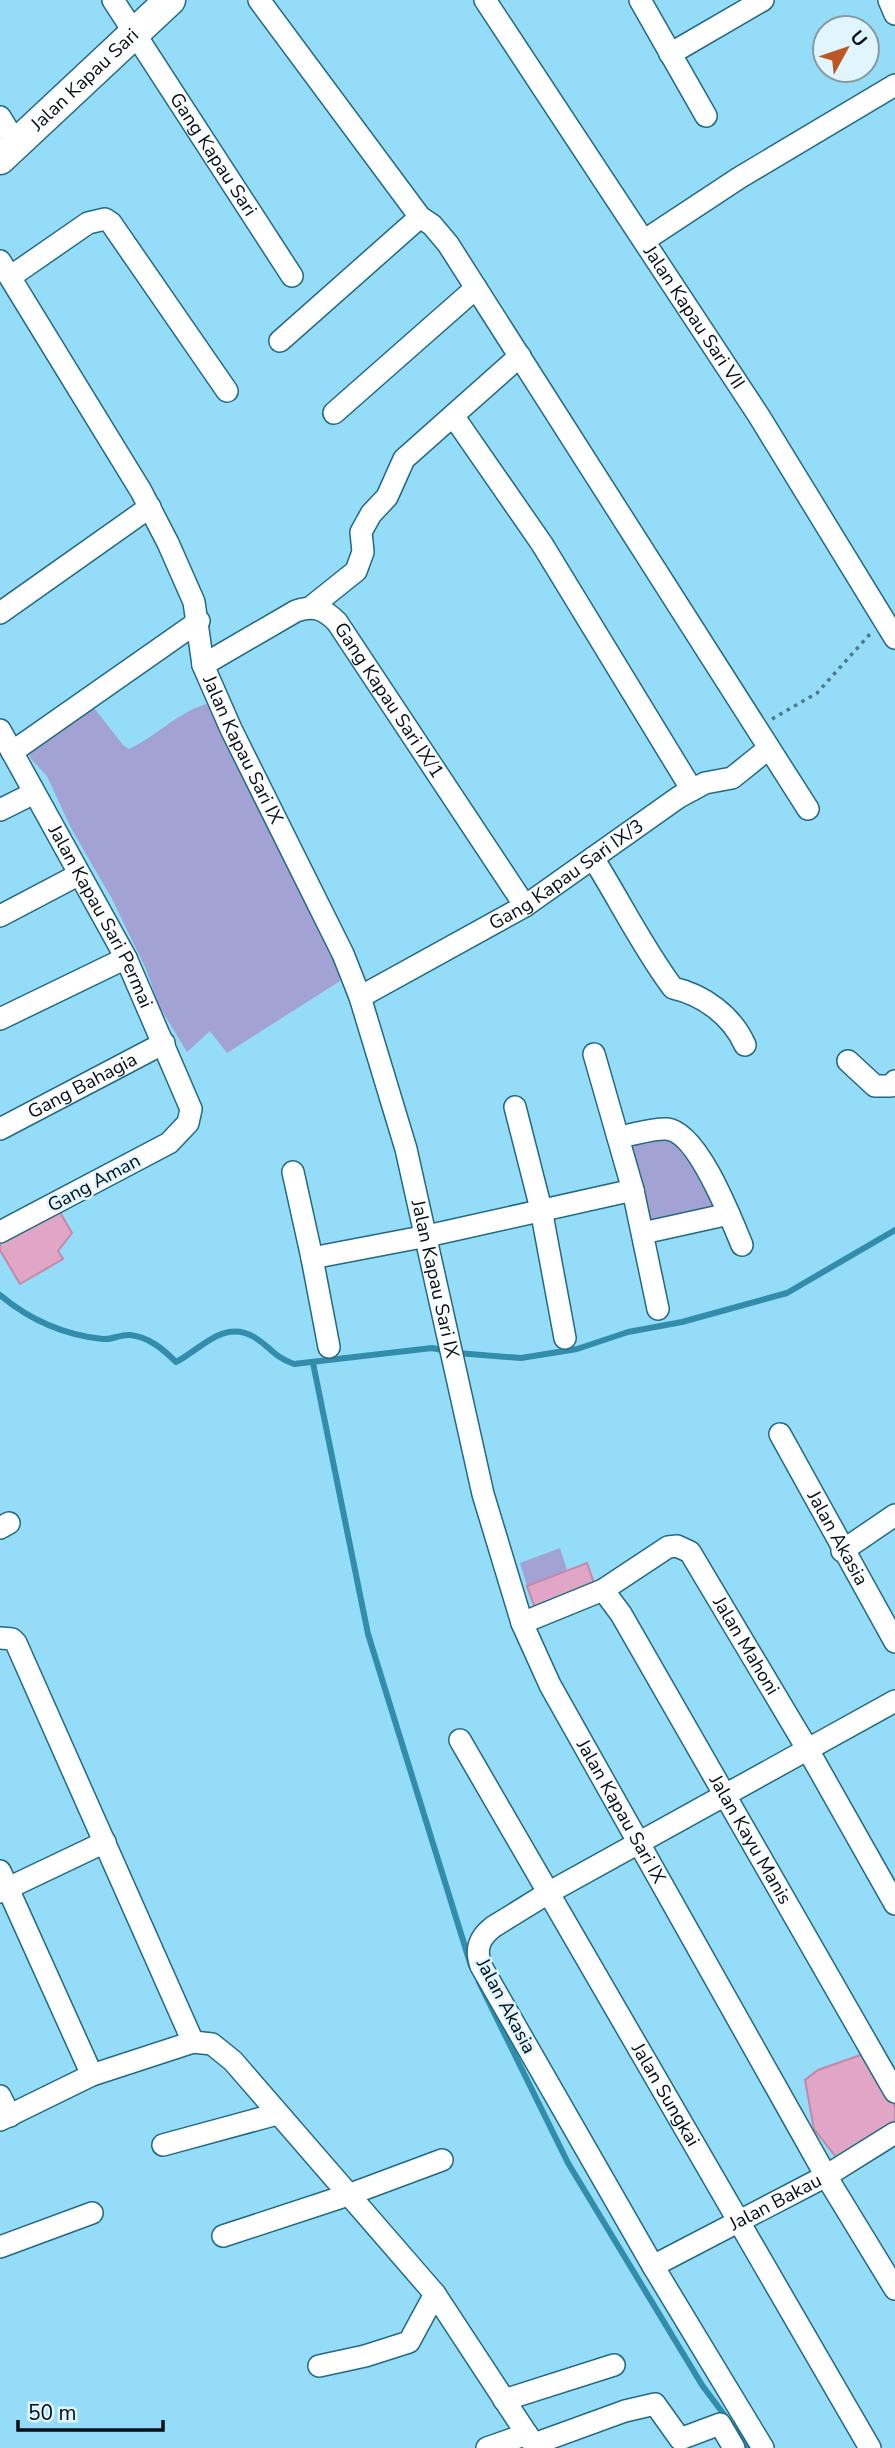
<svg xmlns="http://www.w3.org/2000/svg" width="895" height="2448" font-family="'Nunito Sans',sans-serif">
<rect width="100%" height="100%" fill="#95dcf8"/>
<g fill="#a3a2d4">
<path d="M 91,704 L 123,745 L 129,749 C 159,735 173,715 206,704 L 211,707 L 219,730 L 238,756 L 335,958 L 340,981 L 227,1053 L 210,1031 L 187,1052 L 159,1006 L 146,969 L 112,899 L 71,828 L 47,776 L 31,759 L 26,748 Z"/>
<path d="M 667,1133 L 685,1142 L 718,1210 L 651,1227 L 622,1141 Z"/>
<path d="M 560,1548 L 567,1570 L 527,1586 L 520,1563 Z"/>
</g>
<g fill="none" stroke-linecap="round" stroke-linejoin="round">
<g stroke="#328cac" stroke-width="6">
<path d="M 0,1295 C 30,1320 64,1335 103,1339 C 112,1340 121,1334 130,1335 C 149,1337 163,1349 176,1362 C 200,1350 223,1319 254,1337 C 271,1347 272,1356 294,1364 L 432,1348 L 447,1351"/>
<path d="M 457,1353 L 521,1358 L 577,1349 L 628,1332 L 682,1322 L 787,1293 L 895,1230"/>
<path d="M 313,1363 L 368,1634 L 471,1966"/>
<path d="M 479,1982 L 568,2163 L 702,2385 L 749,2448"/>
</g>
</g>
<g fill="#e1a6c6" stroke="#c289a8" stroke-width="2">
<path d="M 57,1207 L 72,1233 L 58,1251 L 63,1259 L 20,1284 L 0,1250 L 0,1241 Z"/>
<path d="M 587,1563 L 595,1586 L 535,1608 L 527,1586 Z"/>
<path d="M 869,2052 L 895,2107 L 895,2124 L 836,2157 L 814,2129 L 805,2080 L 818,2070 Z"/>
</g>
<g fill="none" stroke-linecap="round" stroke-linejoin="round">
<defs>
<g id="minor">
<path id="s1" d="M 113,0 L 292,276"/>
<path d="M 259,0 L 420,217 L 432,225 L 448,244 L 808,809"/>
<path id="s2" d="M 485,0 L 759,416 L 895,638"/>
<path d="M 640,0 L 706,116"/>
<path d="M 889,0 L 895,14"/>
<path d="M 670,54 L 763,0"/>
<path d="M 0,117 L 17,145"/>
<path d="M 645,240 L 739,178 L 895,85"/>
<path id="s3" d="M 0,261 L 141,491 L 168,543 L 194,602 L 203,665 L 231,729 L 343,954 L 360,997 L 406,1149 L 483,1494 L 522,1623 L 550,1685 L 826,2176 L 895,2289"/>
<path d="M 10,277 L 88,223 L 105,219 L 111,223 L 227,391"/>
<path d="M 280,341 L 420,217"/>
<path d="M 334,413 L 476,288"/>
<path d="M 454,417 L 542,544 L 692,790"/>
<path d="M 311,607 L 356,571 L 363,552 L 361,532 L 371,514 L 387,497 L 404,459 L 520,356"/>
<path d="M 0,613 L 150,507"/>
<path id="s4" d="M 203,665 L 296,611 C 315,605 324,609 337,622 L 525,906"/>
<path id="s5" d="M 0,730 L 126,958 L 191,1109 L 188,1123 L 169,1143 L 0,1232"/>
<path d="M 12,752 L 199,621"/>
<path d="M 0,810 L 34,793"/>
<path d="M 593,858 C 620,901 643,948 673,988 C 704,995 732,1016 745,1045"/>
<path d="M 0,916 L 78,875"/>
<path id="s6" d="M 360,997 L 525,906 L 679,797 L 705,783 L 732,778 L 768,749"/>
<path d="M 0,1019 L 126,958"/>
<path d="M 594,1054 L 633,1190 L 658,1309"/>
<path d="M 848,1061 L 875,1086 L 891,1086 L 895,1081"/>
<path d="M 515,1107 L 541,1209 L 565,1338"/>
<path id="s7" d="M 0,1129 L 164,1043"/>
<path d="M 618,1137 C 633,1135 652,1128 667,1129 C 698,1132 731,1219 742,1245"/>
<path d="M 293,1172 L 312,1258 L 427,1236 L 633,1190"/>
<path d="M 643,1233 L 729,1214"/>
<path d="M 312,1258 L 329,1347"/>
<path id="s8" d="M 780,1434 L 895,1642"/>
<path d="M 0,1528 L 9,1523"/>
<path d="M 842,1551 L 895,1515"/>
<path id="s9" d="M 603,1590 L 621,1614 L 895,2092"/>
<path id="s10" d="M 522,1623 L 603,1590 L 668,1547 L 677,1546 L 690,1552 L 808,1750 L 895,1904"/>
<path d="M 0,1638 L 12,1639 L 16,1643 L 193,2042"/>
<path id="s11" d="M 460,1740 L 870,2448"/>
<path d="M 0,1871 L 92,2075"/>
<path d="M 0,1892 L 105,1842"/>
<path d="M 0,2096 L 10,2116"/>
<path d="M 0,2120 L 92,2075 L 193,2042 L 212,2044 L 233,2061 L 435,2294 L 536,2448"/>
<path d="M 163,2145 L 277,2114"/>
<path d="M 223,2236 L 348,2195 L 442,2160"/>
<path d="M 0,2247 L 92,2213"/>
<path id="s12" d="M 653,2266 L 826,2176 L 895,2133"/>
<path d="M 319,2366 L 365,2356 L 409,2342 L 435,2294"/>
<path d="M 504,2400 L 614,2365"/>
<path d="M 534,2444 L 625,2411 L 655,2404 L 680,2439 L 720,2424 L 734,2448"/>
<path d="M 487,2448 L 527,2434"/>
<path d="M 763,2448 L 653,2266 L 481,1966 C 475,1949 479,1938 493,1927 L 548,1893 L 895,1701"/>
</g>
<g id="secondary">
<path id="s13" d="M 0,159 L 170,0"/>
</g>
</defs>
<use href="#minor" stroke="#216a83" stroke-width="24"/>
<use href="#secondary" stroke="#216a83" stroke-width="33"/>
<path stroke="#4d798b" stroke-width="3.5" stroke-dasharray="3.5 5" stroke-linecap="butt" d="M 772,719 L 817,693 L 870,634"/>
<use href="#minor" stroke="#fff" stroke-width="21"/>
<use href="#secondary" stroke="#fff" stroke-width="30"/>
</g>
<g text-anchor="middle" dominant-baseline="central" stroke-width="5" stroke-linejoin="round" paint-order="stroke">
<g font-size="19" fill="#000e16" stroke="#e0f5fd">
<text stroke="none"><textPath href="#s13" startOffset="116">Jalan Kapau Sari</textPath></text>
<text stroke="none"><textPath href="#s1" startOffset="184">Gang Kapau Sari</textPath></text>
<text stroke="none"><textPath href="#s2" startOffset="380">Jalan Kapau Sari VII</textPath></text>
<text stroke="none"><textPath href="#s4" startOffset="247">Gang Kapau Sari IX/1</textPath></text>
<text stroke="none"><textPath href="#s3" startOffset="550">Jalan Kapau Sari IX</textPath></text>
<text stroke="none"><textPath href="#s6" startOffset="240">Gang Kapau Sari IX/3</textPath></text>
<text stroke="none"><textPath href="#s5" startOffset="212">Jalan Kapau Sari Permai</textPath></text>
<text stroke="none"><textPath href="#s7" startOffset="93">Gang Bahagia</textPath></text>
<text transform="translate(94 1183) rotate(-28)">Gang Aman</text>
<text stroke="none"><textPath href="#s3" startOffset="1116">Jalan Kapau Sari IX</textPath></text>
<text stroke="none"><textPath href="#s8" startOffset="119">Jalan Akasia</textPath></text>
<text stroke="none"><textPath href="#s10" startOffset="298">Jalan Mahoni</textPath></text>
<text stroke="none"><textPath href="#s3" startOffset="1684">Jalan Kapau Sari IX</textPath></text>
<text stroke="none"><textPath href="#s9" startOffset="290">Jalan Kayu Manis</textPath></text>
<text transform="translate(506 2006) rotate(62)">Jalan Akasia</text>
<text stroke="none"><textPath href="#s11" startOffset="410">Jalan Sungkai</textPath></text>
<text stroke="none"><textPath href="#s12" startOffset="138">Jalan Bakau</textPath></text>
</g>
</g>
<g transform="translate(846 49) rotate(50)"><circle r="33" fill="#e0f5fd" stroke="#8699a1" stroke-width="2"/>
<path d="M0-5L12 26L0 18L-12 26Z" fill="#bb5722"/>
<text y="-10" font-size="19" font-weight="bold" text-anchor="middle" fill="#000e16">U</text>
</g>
<path d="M18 2420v10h145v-10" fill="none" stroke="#000e16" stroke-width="3.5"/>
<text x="28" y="2420" font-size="21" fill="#000e16" stroke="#e0f5fd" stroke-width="5" paint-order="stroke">50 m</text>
</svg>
